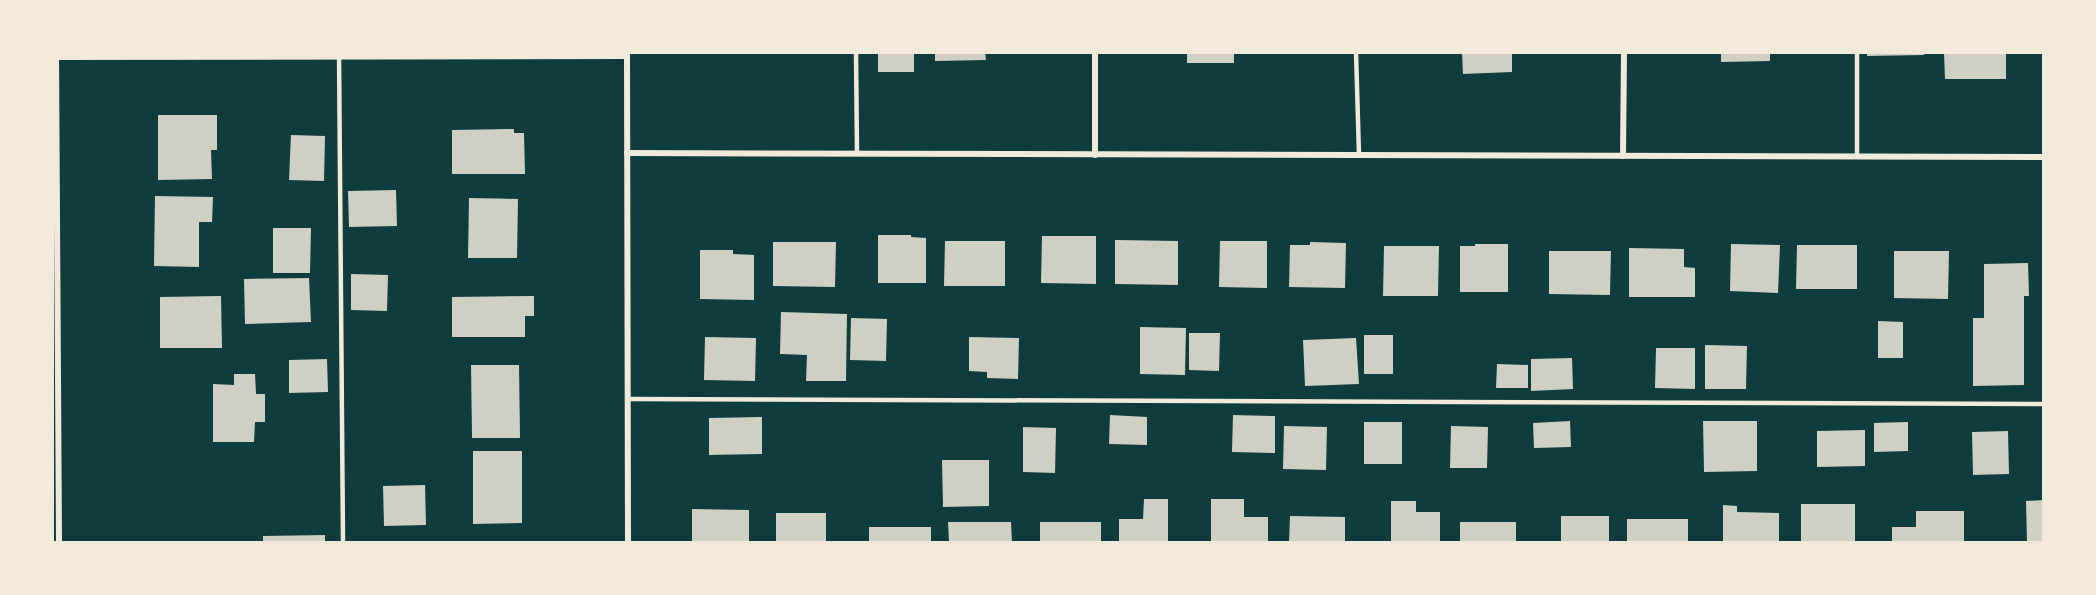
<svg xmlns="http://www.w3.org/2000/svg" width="2096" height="595" font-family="Helvetica,sans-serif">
<rect width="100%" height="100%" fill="#0f3d3e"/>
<g fill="#cfcfc3">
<rect x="878" y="52" width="36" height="20"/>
<path d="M 935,52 L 985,52 L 986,60 L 935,61 Z"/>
<rect x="1187" y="52" width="47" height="11"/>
<path d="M 1462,52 L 1512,52 L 1512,72 L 1463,74 Z"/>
<path d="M 1721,52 L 1770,52 L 1770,61 L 1721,62 Z"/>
<path d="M 1867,52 L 1924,52 L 1924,55 L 1867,56 Z"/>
<path d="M 1944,52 L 2006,52 L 2006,79 L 1945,79 Z"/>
<path d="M 158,115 L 217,115 L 217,150 L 211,150 L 212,179 L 158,180 Z"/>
<path d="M 514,129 L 514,133 L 524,133 L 525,174 L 452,174 L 452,130 Z"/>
<path d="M 291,135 L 325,136 L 324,181 L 289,180 Z"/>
<path d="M 396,190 L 397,226 L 349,227 L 348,191 Z"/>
<path d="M 155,196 L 213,197 L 212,222 L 199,222 L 199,267 L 154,266 Z"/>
<path d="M 469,198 L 518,199 L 517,258 L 468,258 Z"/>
<path d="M 273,228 L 311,228 L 310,273 L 273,273 Z"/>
<path d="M 878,235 L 911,235 L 911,237 L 926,238 L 926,283 L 878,283 Z"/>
<path d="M 1042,236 L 1096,236 L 1096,284 L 1041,283 Z"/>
<path d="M 1115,240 L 1178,241 L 1178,285 L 1115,284 Z"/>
<path d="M 945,241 L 1005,241 L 1005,286 L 944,286 Z"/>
<path d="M 1220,241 L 1267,241 L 1267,288 L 1219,287 Z"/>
<path d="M 773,242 L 836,242 L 835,287 L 773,286 Z"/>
<path d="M 1310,242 L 1346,243 L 1345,288 L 1289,287 L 1290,245 L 1310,245 Z"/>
<path d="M 1475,244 L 1508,244 L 1508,292 L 1460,292 L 1460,246 L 1475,246 Z"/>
<path d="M 1731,244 L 1780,245 L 1778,293 L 1730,291 Z"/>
<path d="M 1797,245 L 1857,245 L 1857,289 L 1796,289 Z"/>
<path d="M 1384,246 L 1439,246 L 1438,296 L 1383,296 Z"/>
<path d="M 1629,248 L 1684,249 L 1684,267 L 1695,268 L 1695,297 L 1629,297 Z"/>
<path d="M 700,250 L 733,250 L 733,254 L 754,255 L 754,300 L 700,299 Z"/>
<path d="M 1549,251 L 1611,251 L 1610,295 L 1549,294 Z"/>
<path d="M 1894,251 L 1949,251 L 1948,299 L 1894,298 Z"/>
<path d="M 2028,263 L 2029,296 L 2024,296 L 2024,385 L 1973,386 L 1973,318 L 1984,318 L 1984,264 Z"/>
<path d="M 351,274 L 388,275 L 387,311 L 351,310 Z"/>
<path d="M 309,278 L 311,322 L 245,324 L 244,279 Z"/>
<path d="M 221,296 L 222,348 L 160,348 L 160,297 Z"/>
<path d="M 534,296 L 534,316 L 525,316 L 525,337 L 452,337 L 452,297 Z"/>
<path d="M 781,312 L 847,314 L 846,381 L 806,381 L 807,355 L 780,354 Z"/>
<path d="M 851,318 L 887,319 L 886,361 L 850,360 Z"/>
<path d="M 1878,321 L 1903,322 L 1903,358 L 1878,358 Z"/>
<path d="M 1140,327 L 1186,328 L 1185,375 L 1140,374 Z"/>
<path d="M 1189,333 L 1220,333 L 1219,371 L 1189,370 Z"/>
<rect x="1364" y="335" width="29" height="39"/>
<path d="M 705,337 L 756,338 L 755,381 L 704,380 Z"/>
<path d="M 969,337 L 1019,338 L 1018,379 L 987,378 L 987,372 L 969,371 Z"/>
<path d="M 1356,338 L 1359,384 L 1305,386 L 1303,340 Z"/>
<path d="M 1705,345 L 1747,346 L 1746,389 L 1705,389 Z"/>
<path d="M 1656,348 L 1695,348 L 1695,389 L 1655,388 Z"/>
<path d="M 1572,358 L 1573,389 L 1531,391 L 1531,359 Z"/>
<path d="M 327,359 L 328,392 L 289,393 L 289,360 Z"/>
<path d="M 1497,364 L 1528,365 L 1528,388 L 1496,388 Z"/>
<path d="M 471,365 L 519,365 L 520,438 L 472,438 Z"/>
<path d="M 234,374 L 255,374 L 256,394 L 265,394 L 265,422 L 255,422 L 254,442 L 213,442 L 213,384 L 234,385 Z"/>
<path d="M 1110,415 L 1147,417 L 1147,445 L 1109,444 Z"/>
<path d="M 1233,415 L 1275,416 L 1275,453 L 1232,452 Z"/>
<path d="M 762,417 L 762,454 L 709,455 L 709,418 Z"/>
<path d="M 1570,421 L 1571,447 L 1534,448 L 1533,423 Z"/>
<path d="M 1703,421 L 1757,421 L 1757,471 L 1704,472 Z"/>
<rect x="1364" y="422" width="38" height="42"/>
<path d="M 1908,422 L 1908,451 L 1874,452 L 1874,423 Z"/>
<path d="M 1284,426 L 1327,427 L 1326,470 L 1283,469 Z"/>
<path d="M 1451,426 L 1488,427 L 1487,468 L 1450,468 Z"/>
<path d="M 1023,427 L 1056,428 L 1055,473 L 1023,472 Z"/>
<path d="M 1865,430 L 1865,466 L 1817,467 L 1817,431 Z"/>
<path d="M 2008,431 L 2009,474 L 1973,475 L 1972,432 Z"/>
<path d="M 473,451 L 522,451 L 522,523 L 473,524 Z"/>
<path d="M 942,460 L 989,460 L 989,506 L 943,507 Z"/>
<path d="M 425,485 L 426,525 L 384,526 L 383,486 Z"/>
<path d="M 1144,499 L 1168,499 L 1168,542 L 1119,542 L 1119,519 L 1143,519 Z"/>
<path d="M 1211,499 L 1244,499 L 1244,517 L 1268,517 L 1268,542 L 1211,542 Z"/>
<path d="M 2044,500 L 2044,542 L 2027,542 L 2026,501 Z"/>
<path d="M 1391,501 L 1416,501 L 1416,512 L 1440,512 L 1440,542 L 1391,542 Z"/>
<rect x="1801" y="504" width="54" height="38"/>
<path d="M 1723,505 L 1737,506 L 1737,512 L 1779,513 L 1779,542 L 1723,542 Z"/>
<path d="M 692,509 L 749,510 L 749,542 L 692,542 Z"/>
<path d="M 1916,511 L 1964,511 L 1964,542 L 1892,542 L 1892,527 L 1916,527 Z"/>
<rect x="776" y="513" width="50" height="29"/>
<path d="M 1290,516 L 1345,517 L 1345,542 L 1289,542 Z"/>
<rect x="1561" y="516" width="48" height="26"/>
<rect x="1627" y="519" width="61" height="23"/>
<path d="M 948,522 L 1011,522 L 1012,542 L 949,542 Z"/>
<rect x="1040" y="522" width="61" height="20"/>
<rect x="1460" y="522" width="56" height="20"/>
<rect x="869" y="527" width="62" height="15"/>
<path d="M 325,535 L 325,542 L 263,542 L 263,536 Z"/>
</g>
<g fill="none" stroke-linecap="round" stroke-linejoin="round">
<g stroke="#f1e9da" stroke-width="4.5">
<path d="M 339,52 L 343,542"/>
<path d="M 856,52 L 857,153"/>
<path d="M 1356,52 L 1359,155"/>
<path d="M 1857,52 L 1857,156"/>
<path d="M 628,399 L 2044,404"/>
</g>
<g stroke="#f1e9da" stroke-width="6">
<path d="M 56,52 L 59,542"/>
<path d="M 1095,52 L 1095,155"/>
<path d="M 627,54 L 628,542"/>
<path d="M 52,57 L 627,56"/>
<path d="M 627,153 L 2044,157"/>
<path d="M 1623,156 L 1624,52"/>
</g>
</g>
<rect width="2096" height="595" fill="none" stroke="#f1e9da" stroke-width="108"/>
</svg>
